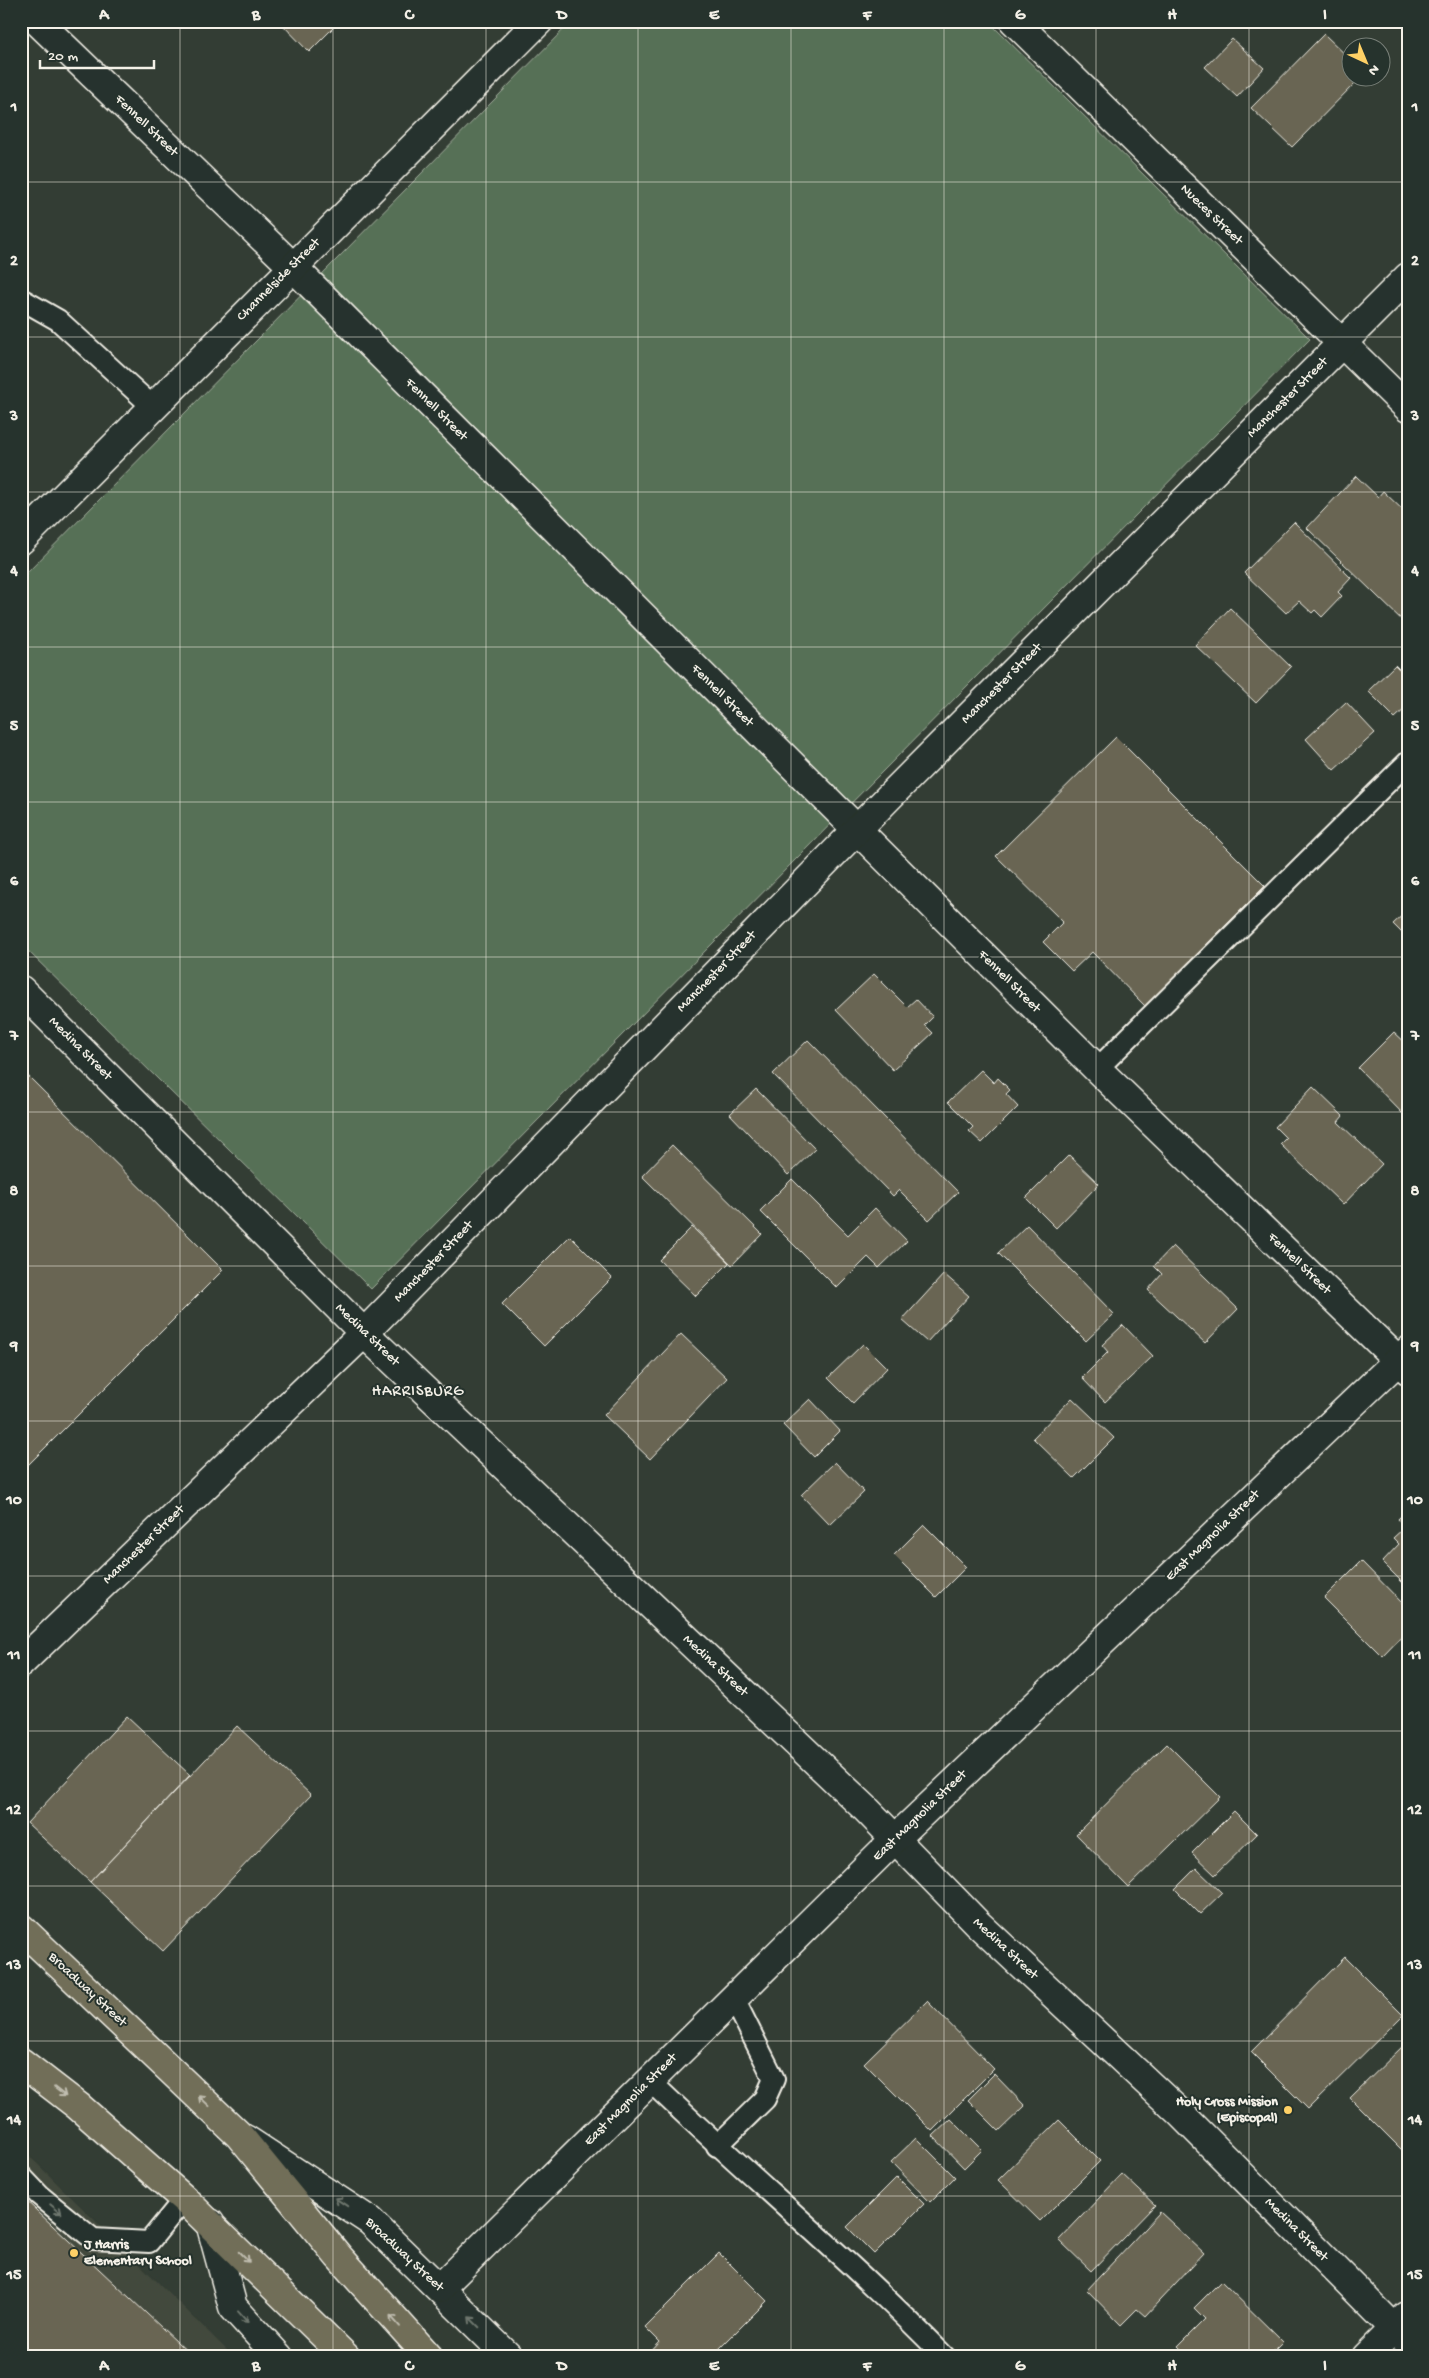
<svg xmlns="http://www.w3.org/2000/svg" width="1429" height="2378" font-family="'Gochi Hand',sans-serif">
<rect width="100%" height="100%" fill="#333d34"/>
<filter id="ink" filterUnits="userSpaceOnUse"><feTurbulence type="fractalNoise" baseFrequency=".02" numOctaves="2"/><feDisplacementMap in="SourceGraphic" scale="10" xChannelSelector="R" yChannelSelector="G"/><feConvolveMatrix kernelMatrix="1 2 1 2 8 2 1 2 1" color-interpolation-filters="sRGB"/></filter>
<g filter="url(#ink)">
<path fill="#43493d" d="M 21,2148 L 234,2357 L 21,2357 Z"/>
<path fill="#567056" stroke="#a5b09f" d="M 572,21 L 988,21 L 1310,339 L 371,1289 L 21,944 L 21,579 Z"/>
<g fill="#696552" stroke="#f4f1e8">
<path d="M 279,21 L 340,21 L 309,52 Z"/>
<path d="M 1324,34 L 1352,61 L 1352,78 L 1360,78 L 1292,147 L 1251,108 Z"/>
<path d="M 1232,39 L 1264,68 L 1237,97 L 1205,67 Z"/>
<path d="M 1356,476 L 1378,497 L 1383,491 L 1408,515 L 1408,626 L 1307,528 Z"/>
<path d="M 1294,522 L 1351,578 L 1338,592 L 1342,596 L 1322,617 L 1315,610 L 1312,613 L 1299,601 L 1286,613 L 1244,573 Z"/>
<path d="M 1230,608 L 1291,667 L 1256,703 L 1195,645 Z"/>
<path d="M 1395,665 L 1408,678 L 1408,706 L 1395,718 L 1368,691 Z"/>
<path d="M 1346,702 L 1375,733 L 1334,770 L 1306,739 Z"/>
<path d="M 1116,737 L 1265,886 L 1145,1006 L 1092,952 L 1072,971 L 1043,942 L 1063,922 L 996,856 Z"/>
<path d="M 1408,910 L 1408,939 L 1393,924 Z"/>
<path d="M 874,974 L 907,1007 L 916,999 L 933,1017 L 925,1025 L 933,1033 L 893,1070 L 836,1010 Z"/>
<path d="M 1394,1032 L 1408,1045 L 1408,1119 L 1358,1068 Z"/>
<path d="M 808,1040 L 958,1192 L 929,1220 L 899,1190 L 893,1196 L 773,1074 Z"/>
<path d="M 21,1069 L 223,1270 L 21,1472 Z"/>
<path d="M 981,1070 L 994,1083 L 998,1078 L 1010,1090 L 1006,1094 L 1018,1107 L 982,1143 L 969,1131 L 973,1127 L 948,1102 Z"/>
<path d="M 1313,1087 L 1343,1116 L 1338,1122 L 1382,1164 L 1343,1205 L 1280,1144 L 1286,1138 L 1275,1127 Z"/>
<path d="M 756,1089 L 815,1149 L 788,1175 L 730,1114 Z"/>
<path d="M 672,1145 L 762,1234 L 732,1265 L 642,1176 Z"/>
<path d="M 1069,1155 L 1099,1184 L 1056,1228 L 1026,1198 Z"/>
<path d="M 792,1179 L 848,1235 L 875,1208 L 907,1241 L 879,1268 L 868,1257 L 837,1288 L 760,1211 Z"/>
<path d="M 1027,1225 L 1114,1314 L 1086,1341 L 998,1253 Z"/>
<path d="M 692,1227 L 729,1263 L 696,1296 L 659,1260 Z"/>
<path d="M 570,1236 L 612,1278 L 544,1346 L 502,1304 Z"/>
<path d="M 1173,1246 L 1238,1309 L 1205,1343 L 1148,1290 L 1162,1274 L 1154,1266 Z"/>
<path d="M 944,1274 L 969,1296 L 927,1342 L 902,1320 Z"/>
<path d="M 1123,1325 L 1153,1356 L 1105,1402 L 1082,1378 L 1108,1352 L 1102,1345 Z"/>
<path d="M 681,1334 L 727,1378 L 650,1459 L 604,1415 Z"/>
<path d="M 863,1344 L 887,1368 L 853,1403 L 828,1378 Z"/>
<path d="M 1072,1398 L 1114,1438 L 1074,1478 L 1033,1438 Z"/>
<path d="M 810,1399 L 840,1431 L 814,1457 L 783,1425 Z"/>
<path d="M 835,1462 L 864,1492 L 830,1525 L 801,1495 Z"/>
<path d="M 1408,1509 L 1408,1588 L 1382,1562 L 1399,1544 L 1393,1538 L 1405,1527 L 1398,1519 Z"/>
<path d="M 924,1525 L 966,1567 L 936,1597 L 894,1555 Z"/>
<path d="M 1361,1561 L 1408,1609 L 1408,1629 L 1382,1656 L 1324,1598 Z"/>
<path d="M 127,1716 L 190,1775 L 90,1882 L 27,1823 Z"/>
<path d="M 237,1726 L 311,1795 L 163,1951 L 90,1882 Z"/>
<path d="M 1167,1744 L 1220,1797 L 1128,1887 L 1076,1834 Z"/>
<path d="M 1234,1811 L 1257,1834 L 1215,1875 L 1192,1853 Z"/>
<path d="M 1196,1868 L 1222,1893 L 1200,1914 L 1175,1889 Z"/>
<path d="M 1345,1957 L 1403,2015 L 1308,2109 L 1251,2052 Z"/>
<path d="M 927,2001 L 994,2069 L 932,2131 L 864,2063 Z"/>
<path d="M 1408,2041 L 1408,2156 L 1350,2098 Z"/>
<path d="M 994,2074 L 1025,2106 L 999,2131 L 968,2100 Z"/>
<path d="M 951,2119 L 982,2150 L 964,2168 L 933,2136 Z"/>
<path d="M 1059,2120 L 1100,2161 L 1040,2221 L 998,2180 Z"/>
<path d="M 916,2138 L 955,2177 L 930,2202 L 891,2162 Z"/>
<path d="M 1122,2174 L 1155,2205 L 1091,2271 L 1059,2240 Z"/>
<path d="M 897,2177 L 924,2204 L 874,2254 L 847,2227 Z"/>
<path d="M 21,2196 L 193,2357 L 21,2357 Z"/>
<path d="M 1160,2212 L 1204,2253 L 1145,2316 L 1137,2309 L 1121,2325 L 1087,2290 Z"/>
<path d="M 719,2253 L 767,2301 L 711,2357 L 646,2357 L 660,2342 L 645,2327 Z"/>
<path d="M 1221,2281 L 1283,2342 L 1268,2357 L 1189,2357 L 1178,2346 L 1205,2319 L 1194,2308 Z"/>
</g>
<g fill="none" stroke-linecap="round" stroke-linejoin="round">
<defs>
<g id="lane">
<path d="M 21,299 L 58,320 L 152,406"/>
<path d="M 1097,1069 L 1408,762"/>
<path d="M 650,2081 C 747,2175 851,2260 945,2357"/>
<path d="M 717,2146 L 765,2099 L 774,2079 L 734,1999"/>
<path d="M 21,2176 L 39,2195 L 93,2239 L 149,2242 L 184,2199"/>
</g>
<g id="street">
<path d="M 37,21 L 293,267 L 1097,1069 L 1408,1370"/>
<path d="M 1014,21 L 1408,408"/>
<path d="M 21,540 L 539,21"/>
<path d="M 21,990 L 364,1333 L 865,1808 L 977,1923 L 1180,2113 L 1408,2342"/>
<path d="M 21,1663 L 364,1333 L 890,796 L 1408,277"/>
<path d="M 245,2139 L 370,2221 L 509,2357"/>
<path d="M 210,2223 L 233,2307 L 279,2357"/>
<path d="M 440,2288 L 895,1839 L 1408,1351"/>
<path d="M 1366,2357 L 1407,2316"/>
</g>
<g id="primary">
<path d="M 21,1928 L 239,2135 L 339,2257 L 429,2357"/>
<path d="M 21,2062 L 78,2106 L 184,2199 L 346,2357"/>
</g>
</defs>
<use href="#lane" stroke="#f4f1e8" stroke-width="24"/>
<use href="#street" stroke="#f4f1e8" stroke-width="31"/>
<use href="#primary" stroke="#f4f1e8" stroke-width="31"/>
<use href="#lane" stroke="#26332d" stroke-width="20"/>
<use href="#street" stroke="#26332d" stroke-width="28"/>
<use href="#primary" stroke="#716e59" stroke-width="28"/>
</g>
<defs><path id="oneway-shaft" d="M-6 0H5M1.5-3L5.5 0L1.5 3" fill="none" stroke-width="1.6" stroke-linecap="round" stroke-linejoin="round" transform="scale(1.25)"/></defs>
<g stroke="#c0bdaf">
<use href="#oneway-shaft" transform="translate(60 2092) rotate(38)"/>
<use href="#oneway-shaft" transform="translate(204 2101) rotate(-137)"/>
<use href="#oneway-shaft" transform="translate(244 2257) rotate(45)"/>
<use href="#oneway-shaft" transform="translate(395 2321) rotate(-131)"/>
</g>
<g stroke="#6e766e">
<use href="#oneway-shaft" transform="translate(341 2202) rotate(-147)"/>
<use href="#oneway-shaft" transform="translate(56 2209) rotate(39)"/>
<use href="#oneway-shaft" transform="translate(243 2317) rotate(48)"/>
<use href="#oneway-shaft" transform="translate(474 2322) rotate(-135)"/>
</g>
</g>
<path fill="none" stroke="#f4f1e8" stroke-width="1" stroke-opacity="0.55" d="M 180,21 L 180,2357M 333,21 L 333,2357M 486,21 L 486,2357M 638,21 L 638,2357M 791,21 L 791,2357M 944,21 L 944,2357M 1096,21 L 1096,2357M 1249,21 L 1249,2357M 21,182 L 1408,182M 21,337 L 1408,337M 21,492 L 1408,492M 21,647 L 1408,647M 21,802 L 1408,802M 21,957 L 1408,957M 21,1112 L 1408,1112M 21,1266 L 1408,1266M 21,1421 L 1408,1421M 21,1576 L 1408,1576M 21,1731 L 1408,1731M 21,1886 L 1408,1886M 21,2041 L 1408,2041M 21,2196 L 1408,2196"/>
<g fill="#ffd166" stroke="#26332d" stroke-width="2">
<circle cx="1288" cy="2110" r="5"/>
<circle cx="74" cy="2253" r="5"/>
</g>
<g text-anchor="middle" dominant-baseline="central" stroke-width="4" stroke-linejoin="round" paint-order="stroke">
<g font-size="14" fill="#f4f1e8" stroke="#26332d">
<text transform="translate(146 126) rotate(44)">Fennell Street</text>
<text transform="translate(1211 215) rotate(44)">Nueces Street</text>
<text transform="translate(279 280) rotate(-45)">Channelside Street</text>
<text transform="translate(1288 398) rotate(-45)">Manchester Street</text>
<text transform="translate(436 410) rotate(45)">Fennell Street</text>
<text transform="translate(1002 684) rotate(-45)">Manchester Street</text>
<text transform="translate(722 696) rotate(45)">Fennell Street</text>
<text transform="translate(717 972) rotate(-46)">Manchester Street</text>
<text transform="translate(1009 982) rotate(45)">Fennell Street</text>
<text transform="translate(80 1049) rotate(45)">Medina Street</text>
<text transform="translate(434 1262) rotate(-46)">Manchester Street</text>
<text transform="translate(1299 1264) rotate(44)">Fennell Street</text>
<text transform="translate(367 1335) rotate(44)">Medina Street</text>
<text transform="translate(1213 1536) rotate(-44)">East Magnolia Street</text>
<text transform="translate(144 1545) rotate(-44)">Manchester Street</text>
<text transform="translate(715 1666) rotate(43)">Medina Street</text>
<text transform="translate(920 1816) rotate(-44)">East Magnolia Street</text>
<text transform="translate(1005 1949) rotate(43)">Medina Street</text>
<text transform="translate(87 1990) rotate(43)">Broadway Street</text>
<text transform="translate(631 2100) rotate(-45)">East Magnolia Street</text>
<text transform="translate(1296 2230) rotate(45)">Medina Street</text>
<text transform="translate(404 2255) rotate(43)">Broadway Street</text>
</g>
<g font-size="14" font-weight="bold" fill="#f4f1e8" stroke="#26332d" text-anchor="end">
<text x="1278" y="2102">Holy Cross Mission<tspan x="1278" dy="16">(Episcopal)</tspan></text>
<text x="84" y="2245" text-anchor="start">J Harris<tspan x="84" dy="16">Elementary School</tspan></text>
</g>
<g font-size="16" letter-spacing="1" fill="#f4f1e8" stroke="#26332d">
<text x="418" y="1392">HARRISBURG</text>
</g>
</g>
<rect width="1429" height="2378" fill="none" stroke="#26332d" stroke-width="55"/>
<g transform="translate(1366 62) rotate(136)"><circle r="24" fill="#26332d" stroke="#787f78"/>
<path d="M0-4L9 19L0 12L-9 19Z" fill="#ffd166"/>
<text y="-8" font-size="14" font-weight="bold" text-anchor="middle" fill="#f4f1e8">N</text>
</g>
<path d="M40 60v8h114v-8" fill="none" stroke="#f4f1e8" stroke-width="2.5"/>
<text x="48" y="60" font-size="15" fill="#f4f1e8" stroke="#26332d" stroke-width="4" paint-order="stroke">20 m</text>
<rect x="28" y="28" width="1374" height="2322" fill="none" stroke="#f4f1e8" stroke-width="2"/>
<g font-size="16" text-anchor="middle" font-weight="bold" fill="#f4f1e8">
<text x="104" y="19">A</text>
<text x="256" y="19">B</text>
<text x="409" y="19">C</text>
<text x="562" y="19">D</text>
<text x="714" y="19">E</text>
<text x="867" y="19">F</text>
<text x="1020" y="19">G</text>
<text x="1172" y="19">H</text>
<text x="1325" y="19">I</text>
<text x="14" y="111">1</text>
<text x="1415" y="111">1</text>
<text x="14" y="265">2</text>
<text x="1415" y="265">2</text>
<text x="14" y="420">3</text>
<text x="1415" y="420">3</text>
<text x="14" y="575">4</text>
<text x="1415" y="575">4</text>
<text x="14" y="730">5</text>
<text x="1415" y="730">5</text>
<text x="14" y="885">6</text>
<text x="1415" y="885">6</text>
<text x="14" y="1040">7</text>
<text x="1415" y="1040">7</text>
<text x="14" y="1195">8</text>
<text x="1415" y="1195">8</text>
<text x="14" y="1350">9</text>
<text x="1415" y="1350">9</text>
<text x="14" y="1504">10</text>
<text x="1415" y="1504">10</text>
<text x="14" y="1659">11</text>
<text x="1415" y="1659">11</text>
<text x="14" y="1814">12</text>
<text x="1415" y="1814">12</text>
<text x="14" y="1969">13</text>
<text x="1415" y="1969">13</text>
<text x="14" y="2124">14</text>
<text x="1415" y="2124">14</text>
<text x="14" y="2279">15</text>
<text x="1415" y="2279">15</text>
<text x="104" y="2370">A</text>
<text x="256" y="2370">B</text>
<text x="409" y="2370">C</text>
<text x="562" y="2370">D</text>
<text x="714" y="2370">E</text>
<text x="867" y="2370">F</text>
<text x="1020" y="2370">G</text>
<text x="1172" y="2370">H</text>
<text x="1325" y="2370">I</text>
</g>
</svg>
